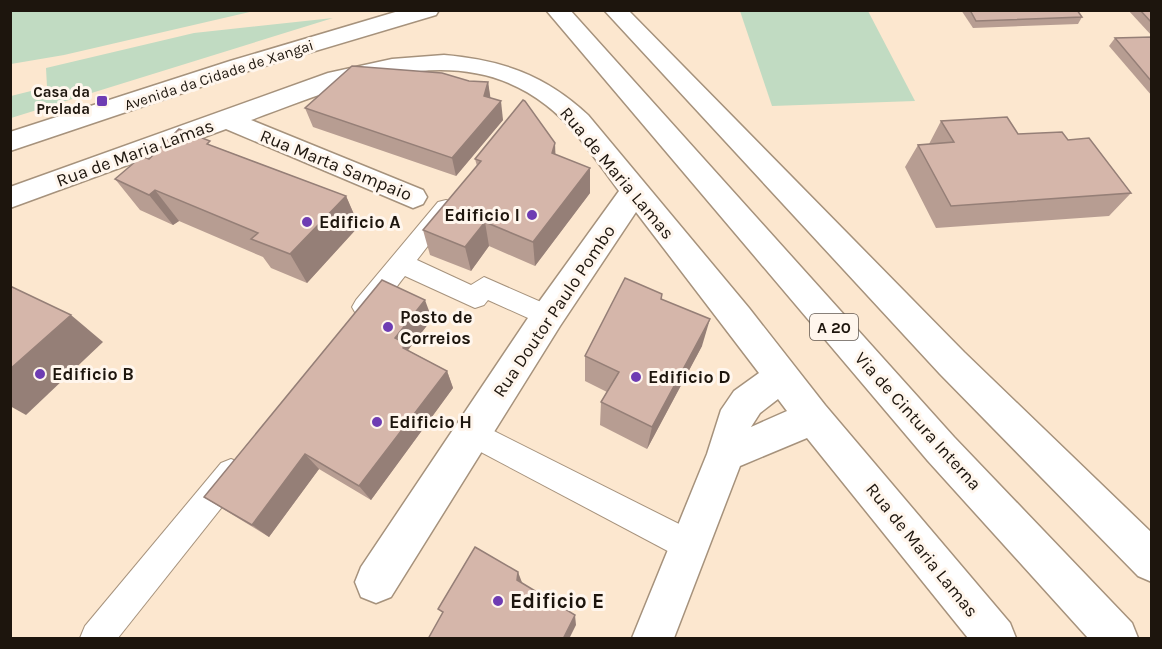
<svg xmlns="http://www.w3.org/2000/svg" width="1162" height="649" font-family="Karla,sans-serif">
<rect width="100%" height="100%" fill="#fce7cf"/>
<g fill="#c1dbc2">
<path d="M 11,10 L 254,10 L 254,11 L 64,55 L 11,64 Z"/>
<path d="M 740,11 L 868,11 L 915,101 L 772,106 Z"/>
<path d="M 333,18 L 11,118 L 11,96 L 47,87 L 46,68 L 194,33 Z"/>
</g>
<g fill="none" stroke-linecap="round" stroke-linejoin="round">
<defs>
<g id="pedestrian">
<path d="M 446,200 L 454,202 L 457,208 L 417,260 L 471,285 L 484,277 L 557,309 L 561,316 L 557,323 L 548,327 L 488,300 L 484,305 L 475,308 L 405,276 C 392,291 378,322 356,314 L 352,307 L 356,300 L 438,202 Z"/>
<path d="M 472,420 L 701,535 L 706,546 L 701,557 L 690,562 L 679,557 L 462,442 L 458,433 L 462,424 Z"/>
<path d="M 231,459 L 241,463 L 246,473 L 241,483 L 118,638 L 80,638 L 85,626 L 221,463 Z"/>
</g>
<path id="minor" d="M 444,55 C 502,60 545,75 588,115 L 749,308 L 825,405 L 1010,623 L 1016,638 L 968,638 L 807,438 L 740,466 L 674,638 L 632,638 L 707,454 L 721,410 L 734,391 L 759,373 L 636,212 L 560,326 L 391,597 L 376,603 L 361,597 L 355,582 L 361,567 L 536,306 L 619,191 C 597,162 575,127 546,105 C 457,35 343,86 251,120 L 423,190 L 427,197 L 423,204 L 413,208 L 226,129 L 10,208 L 10,187 L 328,73 L 392,59 ZM 778,399 L 787,411 L 751,427 L 760,413 Z"/>
<path id="secondary" d="M 402,10 L 439,10 L 436,15 L 248,71 L 10,151 L 10,132 L 230,61 Z"/>
<g id="motorway">
<path d="M 546,10 L 570,10 L 954,437 L 1132,623 L 1138,638 L 1088,638 L 928,461 Z"/>
<path d="M 604,10 L 628,10 L 964,352 L 1152,533 L 1152,582 L 1138,576 L 940,374 Z"/>
</g>
</defs>
<use href="#pedestrian" stroke="#a6927c" stroke-width="2"/>
<use href="#minor" stroke="#a6927c" stroke-width="3"/>
<use href="#secondary" stroke="#a6927c" stroke-width="3"/>
<use href="#motorway" stroke="#a6927c" stroke-width="3"/>
<use href="#pedestrian" fill="#fff" fill-rule="evenodd"/>
<use href="#minor" fill="#fff" fill-rule="evenodd"/>
<use href="#secondary" fill="#fff" fill-rule="evenodd"/>
<use href="#motorway" fill="#fff" fill-rule="evenodd"/>
</g>
<g fill="#b79d92">
<path d="M 961,10 L 1077,10 L 1082,17 L 1078,24 L 973,28 Z"/>
<path d="M 1128,10 L 1152,10 L 1152,36 Z"/>
<path d="M 1152,37 L 1152,96 L 1109,46 L 1115,38 Z"/>
<path d="M 469,81 L 488,82 L 490,98 L 503,120 L 456,176 L 313,127 L 305,108 Z"/>
<path d="M 941,121 L 1018,134 L 1068,140 L 1131,193 L 1109,216 L 936,228 L 905,167 L 918,145 L 929,144 Z"/>
<path d="M 213,146 L 346,196 L 359,226 L 307,283 L 271,268 L 263,257 L 179,221 L 173,225 L 140,210 L 115,179 L 149,159 Z"/>
<path d="M 556,154 L 590,193 L 535,266 L 489,246 L 471,271 L 430,255 L 423,230 L 477,166 L 475,159 Z"/>
<path d="M 661,299 L 702,346 L 647,449 L 600,425 L 601,402 L 607,392 L 585,381 L 585,356 Z"/>
<path d="M 432,319 L 408,350 L 447,371 L 453,388 L 371,500 L 319,469 L 269,537 L 223,509 L 204,497 Z"/>
</g>
<g fill="#957f77">
<path d="M 488,82 L 491,101 L 484,96 Z"/>
<path d="M 501,101 L 503,120 L 456,176 L 452,158 Z"/>
<path d="M 555,143 L 556,168 L 552,153 Z"/>
<path d="M 590,168 L 590,193 L 535,266 L 533,242 Z"/>
<path d="M 155,190 L 179,221 L 173,225 L 149,195 Z"/>
<path d="M 346,196 L 359,226 L 307,283 L 290,254 Z"/>
<path d="M 485,222 L 489,246 L 471,271 L 465,247 Z"/>
<path d="M 425,300 L 432,319 L 408,350 L 411,366 L 395,338 Z"/>
<path d="M 71,315 L 103,342 L 26,415 L 10,406 L 10,369 Z"/>
<path d="M 710,319 L 702,346 L 647,449 L 652,427 Z"/>
<path d="M 447,371 L 453,388 L 371,500 L 359,486 Z"/>
<path d="M 305,454 L 319,469 L 269,537 L 252,525 Z"/>
<path d="M 518,572 L 523,585 L 517,580 Z"/>
<path d="M 575,615 L 576,625 L 569,639 L 563,639 Z"/>
</g>
<g fill="#d5b6aa" stroke="#957f77" stroke-width="1.5">
<path d="M 970,10 L 1077,10 L 1082,17 L 976,21 Z"/>
<path d="M 1140,10 L 1152,10 L 1152,23 Z"/>
<path d="M 1152,37 L 1152,82 L 1115,38 Z"/>
<path d="M 352,66 L 442,73 L 469,81 L 488,82 L 484,96 L 501,101 L 452,158 L 305,108 Z"/>
<path d="M 523,100 L 525,101 L 555,143 L 552,153 L 590,168 L 533,242 L 485,222 L 465,247 L 423,230 L 481,161 L 475,159 Z"/>
<path d="M 1007,117 L 1018,134 L 1062,132 L 1068,140 L 1089,138 L 1131,193 L 951,206 L 918,145 L 954,142 L 941,121 Z"/>
<path d="M 179,129 L 210,141 L 207,144 L 346,196 L 290,254 L 251,239 L 258,233 L 155,190 L 149,195 L 115,179 L 142,156 L 149,159 Z"/>
<path d="M 625,278 L 662,294 L 661,299 L 710,319 L 652,427 L 601,402 L 619,372 L 585,356 Z"/>
<path d="M 382,280 L 425,300 L 395,338 L 405,343 L 403,348 L 447,371 L 359,486 L 305,454 L 252,525 L 204,497 Z"/>
<path d="M 10,286 L 71,315 L 10,369 Z"/>
<path d="M 475,547 L 518,572 L 517,580 L 575,615 L 563,639 L 428,639 L 443,612 L 438,609 Z"/>
</g>
<g fill="#6e3cb3" stroke="#fff6ed" stroke-width="2">
<rect x="96" y="95" width="12" height="12" rx="3"/>
<circle cx="532" cy="215" r="6"/>
<circle cx="307" cy="222" r="6"/>
<circle cx="388" cy="327" r="6"/>
<circle cx="40" cy="374" r="6"/>
<circle cx="636" cy="377" r="6"/>
<circle cx="377" cy="422" r="6"/>
<circle cx="498" cy="601" r="6"/>
</g>
<g text-anchor="middle" dominant-baseline="central" stroke-width="6" stroke-linejoin="round" paint-order="stroke">
<g font-size="15" fill="#1d150d" stroke="#fff6ed">
<text transform="translate(219 75) rotate(-18)">Avenida da Cidade de Xangai</text>
</g>
<g font-size="15" font-weight="bold" fill="#1d150d" stroke="#fff6ed" text-anchor="end">
<text x="90" y="92">Casa da<tspan x="90" dy="17">Prelada</tspan></text>
</g>
<rect fill="#fff6ed" stroke="#615850" stroke-width="1.5" x="810" y="314" width="48" height="26" rx="4.5"/>
<g font-size="16" font-weight="bold" fill="#1d150d">
<text x="834" y="327">A 20</text>
</g>
<g font-size="18" fill="#1d150d" stroke="#fff6ed">
<text transform="translate(135 153) rotate(-20)">Rua de Maria Lamas</text>
<text transform="translate(336 165) rotate(22)">Rua Marta Sampaio</text>
<text transform="translate(617 173) rotate(50)">Rua de Maria Lamas</text>
<text transform="translate(554 311) rotate(-56)">Rua Doutor Paulo Pombo</text>
<text transform="translate(918 421) rotate(48)">Via de Cintura Interna</text>
<text transform="translate(922 550) rotate(51)">Rua de Maria Lamas</text>
</g>
<g font-size="18" font-weight="bold" fill="#1d150d" stroke="#fff6ed" text-anchor="start">
<text x="520" y="215" text-anchor="end">Edificio I</text>
<text x="319" y="222">Edificio A</text>
<text x="400" y="317">Posto de<tspan x="400" dy="21">Correios</tspan></text>
<text x="52" y="374">Edificio B</text>
<text x="648" y="377">Edificio D</text>
<text x="389" y="422">Edificio H</text>
</g>
<g font-size="21" font-weight="bold" fill="#1d150d" stroke="#fff6ed" text-anchor="start">
<text x="510" y="601">Edificio E</text>
</g>
</g>
<rect width="1162" height="649" fill="none" stroke="#1d150d" stroke-width="24"/>
</svg>
